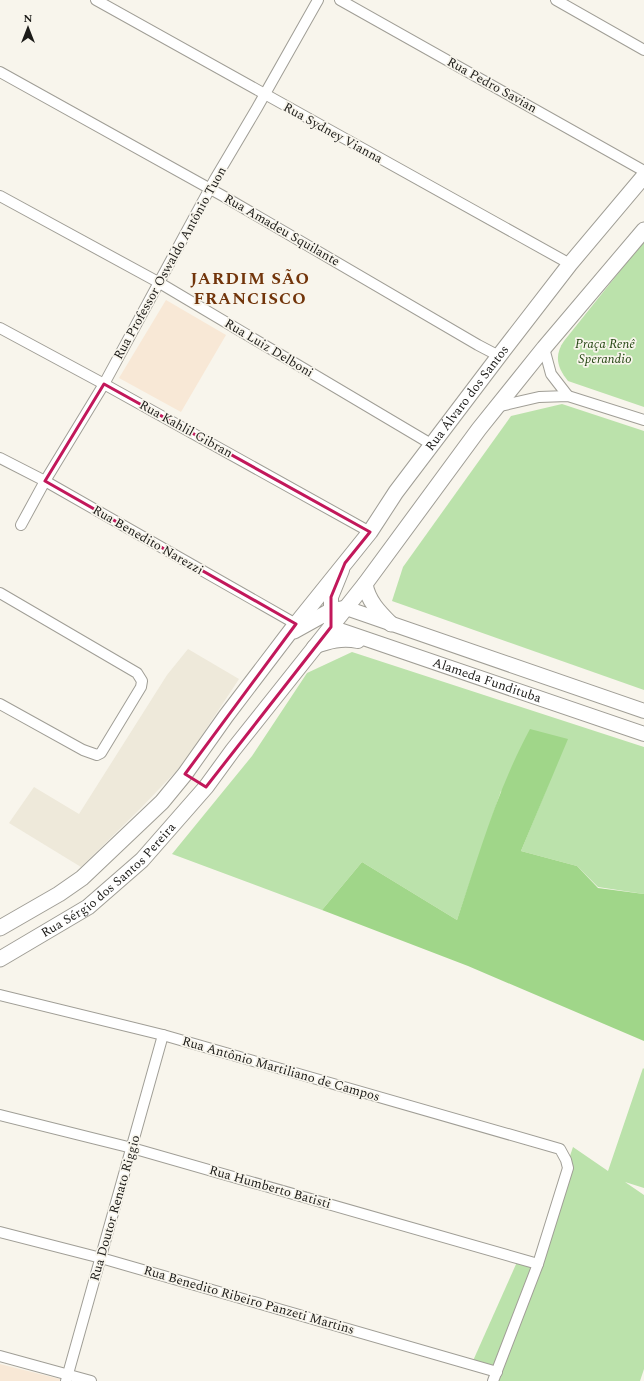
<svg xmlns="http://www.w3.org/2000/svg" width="644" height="1381" font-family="Spectral,serif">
<rect width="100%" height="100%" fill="#f8f5ec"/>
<path fill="#eee9da" d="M 188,649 L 239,679 L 183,764 L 139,810 L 81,867 L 9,823 L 34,787 L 79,814 L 167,675 Z"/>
<g fill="#f8e8d6">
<path d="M 166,300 L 226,335 L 181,412 L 119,378 Z"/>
<path d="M 0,1364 L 60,1379 L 60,1381 L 0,1381 Z"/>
</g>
<g fill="#bbe2ab">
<path d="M 644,241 L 644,407 L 568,381 C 557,368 554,355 564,341 Z"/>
<path d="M 562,404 L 644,431 L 644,690 L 392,601 L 403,567 L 511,416 Z"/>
<path d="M 352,652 L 644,747 L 644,894 L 598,887 L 577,866 L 521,851 L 549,783 L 501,791 L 457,920 L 362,862 L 322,910 L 172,854 L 252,756 L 307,673 Z"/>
<path d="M 643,1068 L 644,1069 L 644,1188 L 625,1182 L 644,1195 L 644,1369 L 640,1381 L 494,1381 L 573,1147 L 608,1171 Z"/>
<path d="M 517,1262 L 531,1267 L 496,1370 L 472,1363 Z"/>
</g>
<path fill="#a0d689" d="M 530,729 L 568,739 L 521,851 L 577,866 L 598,888 L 644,894 L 644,1041 L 468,966 L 322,910 L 362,862 L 457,920 C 479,855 497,790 530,729 Z"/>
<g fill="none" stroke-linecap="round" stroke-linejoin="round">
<defs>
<g id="street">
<path d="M 96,0 L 570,264"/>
<path d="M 340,0 L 644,171"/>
<path d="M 556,0 L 644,50"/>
<path d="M 0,72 L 223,196 L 478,345 L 499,356"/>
<path d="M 0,196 L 158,282 L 431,444"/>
<path d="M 0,328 L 104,384 L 370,532"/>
<path d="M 544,348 L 551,374 L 568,396"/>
<path d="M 496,407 L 539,397 L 568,396 L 644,420"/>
<path d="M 0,458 L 45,481 L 296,624"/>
<path d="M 21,525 L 45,481 L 104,384 L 215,179 L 257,108 L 318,0"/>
<path d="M 0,593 L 137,673 L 142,681 L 141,687 L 101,753 L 97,755 L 83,750 L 0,704"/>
<path d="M 0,995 L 163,1035 L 560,1149 L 566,1160 L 568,1168 L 538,1264 L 493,1381"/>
<path d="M 0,1115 L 132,1148 L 538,1264"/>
<path d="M 0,1232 L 101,1258 L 497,1372"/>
<path d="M 0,1356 L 91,1381"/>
<path d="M 66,1381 L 163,1035"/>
</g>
<g id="secondary">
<path id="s1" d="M 342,570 L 331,597 L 331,627 L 644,734"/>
<path d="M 346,608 L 644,711"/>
<path d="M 314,647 C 329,641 342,638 358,641"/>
</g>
<g id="primary">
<path d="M 365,584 C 368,601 379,612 391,624"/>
<path d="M 294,631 L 330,611 L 346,608"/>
<path id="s2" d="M 0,928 L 59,894 L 82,878 L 162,802 L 185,774 L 226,716 L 296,624 L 370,532 L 396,492 L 499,356 L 570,264 L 644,176"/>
<path id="s3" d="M 0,959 L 88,907 L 142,860 L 206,787 L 233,750 L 365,584 L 479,429 L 544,348 L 644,230"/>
</g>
</defs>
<use href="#street" stroke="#a09e96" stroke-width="12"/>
<use href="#secondary" stroke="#a09e96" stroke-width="16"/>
<use href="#primary" stroke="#a09e96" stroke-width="17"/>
<use href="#street" stroke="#fff" stroke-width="10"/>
<use href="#secondary" stroke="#fff" stroke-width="14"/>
<use href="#primary" stroke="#fff" stroke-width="15"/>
</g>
<path fill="none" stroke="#c2185b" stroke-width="3" stroke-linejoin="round" d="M 104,384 L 370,532 L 345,563 L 331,597 L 331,627 L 206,787 L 185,774 L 296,624 L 45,481 Z"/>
<g text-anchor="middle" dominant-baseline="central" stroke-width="3.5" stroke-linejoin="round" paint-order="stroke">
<g font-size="13" fill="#1c1b18" stroke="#f8f5ec">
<text transform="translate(492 85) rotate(29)">Rua Pedro Savian</text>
<text transform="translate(333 133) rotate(29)">Rua Sydney Vianna</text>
<text transform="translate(282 230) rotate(30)">Rua Amadeu Squilante</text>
<text transform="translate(170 263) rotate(-61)">Rua Professor Oswaldo Antônio Tuon</text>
<text transform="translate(269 348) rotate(31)">Rua Luiz Delboni</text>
<text stroke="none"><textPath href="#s2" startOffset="713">Rua Álvaro dos Santos</textPath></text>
<text transform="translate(186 429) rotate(29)">Rua Kahlil Gibran</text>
<text transform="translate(148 540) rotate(30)">Rua Benedito Narezzi</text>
<text stroke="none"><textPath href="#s1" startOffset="224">Alameda Fundituba</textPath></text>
<text stroke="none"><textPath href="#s3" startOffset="135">Rua Sérgio dos Santos Pereira</textPath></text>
<text transform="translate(281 1069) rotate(16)">Rua Antônio Martiliano de Campos</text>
<text transform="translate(270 1187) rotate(16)">Rua Humberto Batisti</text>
<text transform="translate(115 1208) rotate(-74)">Rua Doutor Renato Riggio</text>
<text transform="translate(249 1300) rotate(16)">Rua Benedito Ribeiro Panzeti Martins</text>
</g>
<g font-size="13" font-style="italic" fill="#234511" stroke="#f8f5ec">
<text x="605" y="344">Praça Renê<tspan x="605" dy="15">Sperandio</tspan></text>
</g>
<g font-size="17" font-weight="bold" letter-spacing="1" fill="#72350b" stroke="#f8f5ec">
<text x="250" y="279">JARDIM SÃO<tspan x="250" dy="20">FRANCISCO</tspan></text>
</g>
</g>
<g transform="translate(28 28)" stroke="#f8f5ec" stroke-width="3" paint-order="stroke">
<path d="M0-3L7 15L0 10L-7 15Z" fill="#1c1b18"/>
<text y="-6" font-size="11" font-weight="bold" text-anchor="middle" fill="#1c1b18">N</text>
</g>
</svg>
